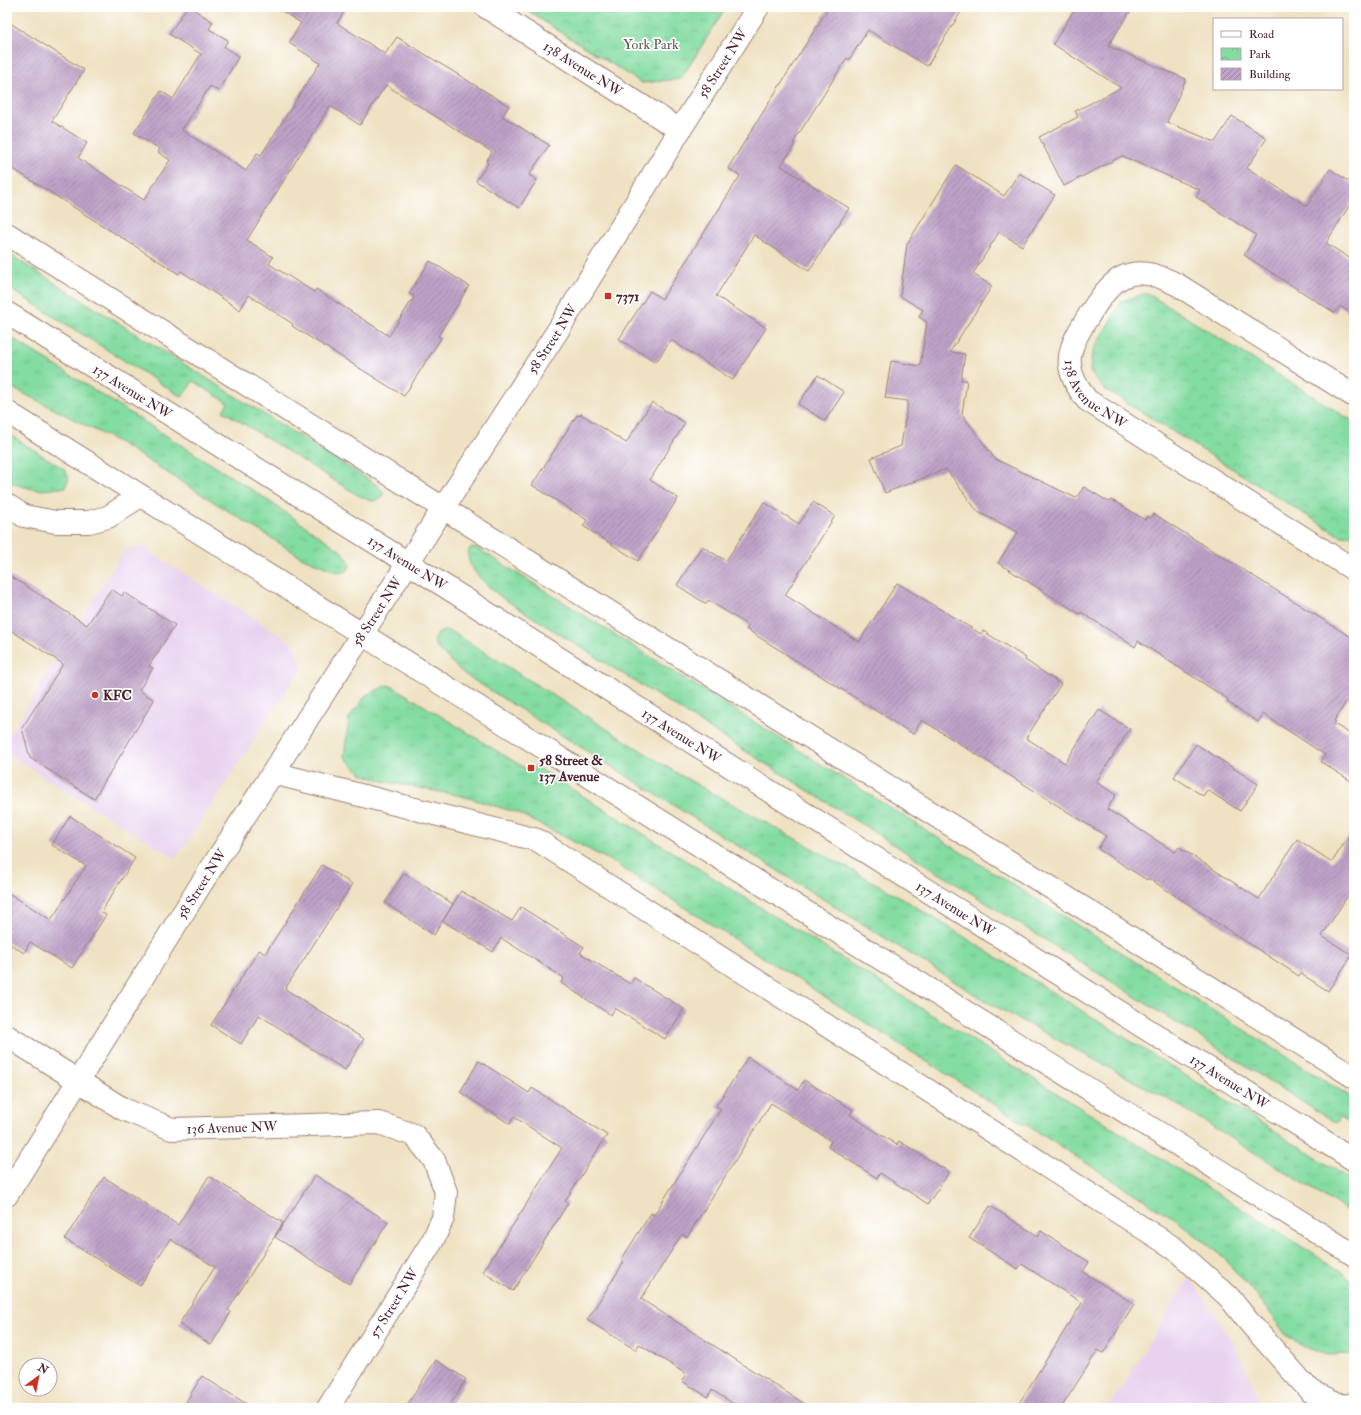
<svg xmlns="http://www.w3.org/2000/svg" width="1361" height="1415" font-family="'IM FELL Double Pica',serif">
<defs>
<pattern id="grass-tufts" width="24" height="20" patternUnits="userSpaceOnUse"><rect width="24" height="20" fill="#83dca1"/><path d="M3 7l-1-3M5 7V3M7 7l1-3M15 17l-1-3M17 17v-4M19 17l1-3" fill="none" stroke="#73bc8b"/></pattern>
<pattern id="park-crowns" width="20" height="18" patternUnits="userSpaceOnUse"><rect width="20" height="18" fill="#83dca1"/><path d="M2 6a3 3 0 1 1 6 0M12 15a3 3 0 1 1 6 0" fill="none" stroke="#73bc8b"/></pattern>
<pattern id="building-hatch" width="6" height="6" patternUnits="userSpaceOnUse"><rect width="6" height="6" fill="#bea2c8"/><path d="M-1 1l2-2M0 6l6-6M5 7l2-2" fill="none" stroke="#9c83a3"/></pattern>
</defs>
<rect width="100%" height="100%" fill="#fff"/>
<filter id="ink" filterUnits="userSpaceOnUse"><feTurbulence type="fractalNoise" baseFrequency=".025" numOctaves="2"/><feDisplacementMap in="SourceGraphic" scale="8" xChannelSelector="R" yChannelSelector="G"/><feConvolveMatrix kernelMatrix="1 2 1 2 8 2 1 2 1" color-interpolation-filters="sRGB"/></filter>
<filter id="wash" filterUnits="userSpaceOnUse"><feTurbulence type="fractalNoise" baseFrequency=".012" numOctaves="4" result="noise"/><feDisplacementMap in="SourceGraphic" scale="16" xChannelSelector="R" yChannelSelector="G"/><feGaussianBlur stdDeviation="0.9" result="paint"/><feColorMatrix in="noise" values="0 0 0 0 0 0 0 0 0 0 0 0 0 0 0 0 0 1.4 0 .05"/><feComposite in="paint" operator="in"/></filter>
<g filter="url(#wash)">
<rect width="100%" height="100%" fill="#efe2c2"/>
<g fill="#e8d2ef">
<path d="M 142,547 L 293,643 L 302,667 L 176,859 L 7,754 L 7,739 L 125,549 Z"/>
<path d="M 1190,1277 L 1239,1353 L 1262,1408 L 1109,1408 Z"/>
</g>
<g fill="url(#grass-tufts)" stroke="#667e66">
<path d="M 7,253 L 377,485 L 384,493 L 380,499 L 371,501 L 356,494 L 223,411 L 228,403 L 193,381 L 182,397 L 7,287 Z"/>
<path d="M 7,335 L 260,495 L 340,550 L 348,559 L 350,566 L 347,571 L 340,573 L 303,558 L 120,443 L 7,385 Z"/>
<path d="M 7,433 L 64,469 L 69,478 L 65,487 C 42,492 29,490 7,481 Z"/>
<path d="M 470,548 L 477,548 L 1354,1099 L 1354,1125 L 1341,1117 L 1336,1123 L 504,599 C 492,590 460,565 470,548 Z"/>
<path d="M 445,630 L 454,633 L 680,775 L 902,898 L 1354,1181 L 1354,1215 L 1175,1103 L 987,1002 L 464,674 L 437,648 L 434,643 L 436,635 Z"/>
<path d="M 388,685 L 397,689 L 531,772 L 535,766 L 1339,1270 L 1354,1283 L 1354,1352 L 1350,1354 L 1327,1355 L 1305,1347 L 1286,1335 L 1263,1303 L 1221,1255 L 1179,1222 L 613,862 L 518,813 L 462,796 L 383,781 L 362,774 L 344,757 L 349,718 L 366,695 Z"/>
</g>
<g fill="url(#park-crowns)" stroke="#667e66">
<path d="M 521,7 L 726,7 L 681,79 L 642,83 Z"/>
<path d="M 1147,293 L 1354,422 L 1354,535 L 1340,536 L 1103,388 L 1090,372 L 1092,352 L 1122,301 Z"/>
</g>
<g id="blocks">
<g fill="url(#building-hatch)">
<path d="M 187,7 L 190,7 L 213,22 L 209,29 L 228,40 L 224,47 L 239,56 L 218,91 L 210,86 L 182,130 L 246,171 L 257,153 L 261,155 L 320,63 L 289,43 L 301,23 L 275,7 L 347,7 L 337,23 L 385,54 L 397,37 L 509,106 L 502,116 L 549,145 L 529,175 L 537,180 L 519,208 L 476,181 L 488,163 L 486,162 L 492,152 L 386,85 L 360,125 L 330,106 L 247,240 L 273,257 L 269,264 L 314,292 L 316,289 L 389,336 L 414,297 L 409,293 L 430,261 L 469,286 L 438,336 L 441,338 L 404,396 L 292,326 L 293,324 L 249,295 L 240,310 L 181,271 L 179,274 L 7,165 L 7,21 L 84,70 L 52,121 L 87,143 L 78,158 L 144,200 L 170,160 L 158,152 L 160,149 L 134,133 L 161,91 L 173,99 L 201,54 L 169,34 Z"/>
<path d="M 829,7 L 964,7 L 927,66 L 868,30 L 849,60 L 847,58 L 793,143 L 795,144 L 781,166 L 849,208 L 809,271 L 754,235 L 716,296 L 766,328 L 733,380 L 671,340 L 656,362 L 619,339 L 650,291 L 662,299 L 740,176 L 728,168 Z"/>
<path d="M 1076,7 L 1133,7 L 1108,46 L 1186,79 L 1167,122 L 1215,142 L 1232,116 L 1267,138 L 1247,168 L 1307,206 L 1330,169 L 1354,185 L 1354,198 L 1326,243 L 1354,261 L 1354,315 L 1340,306 L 1335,313 L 1244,255 L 1256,235 L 1196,197 L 1200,190 L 1122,156 L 1064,186 L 1039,137 L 1078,117 L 1075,111 L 1121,88 L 1053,44 Z"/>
<path d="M 956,165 L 1004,196 L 1019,173 L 1055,195 L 1022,246 L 999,232 L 973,274 L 992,286 L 950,352 L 965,354 L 961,380 L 967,380 L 962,414 L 995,459 L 1076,498 L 1084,487 L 1109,502 L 1111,500 L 1118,503 L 1145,520 L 1147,516 L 1151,518 L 1154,514 L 1354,639 L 1354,689 L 1334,721 L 1336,722 L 1334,724 L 1354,736 L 1354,783 L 1321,762 L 1325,755 L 1263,714 L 1258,722 L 1227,702 L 1229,700 L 1138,641 L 1135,647 L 1081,612 L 1080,614 L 998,563 L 1018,532 L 978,512 L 946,469 L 885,493 L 871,458 L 901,446 L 908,401 L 885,398 L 891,361 L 920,366 L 927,322 L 919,317 L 923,310 L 900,296 L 907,244 Z"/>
<path d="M 818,375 L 844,392 L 825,421 L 798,404 Z"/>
<path d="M 652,402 L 685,423 L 650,480 L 678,498 L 638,561 L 583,526 L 587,520 L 532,485 L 577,415 L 580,416 L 581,414 L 626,443 Z"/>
<path d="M 764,502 L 799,524 L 813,502 L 835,516 L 785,595 L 859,642 L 897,583 L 981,634 L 983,631 L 1026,658 L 1025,660 L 1061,684 L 1026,738 L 1065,763 L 1099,710 L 1130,729 L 1096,782 L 1116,795 L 1107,809 L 1175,852 L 1179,847 L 1259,899 L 1297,839 L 1332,862 L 1354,828 L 1354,886 L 1322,936 L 1352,955 L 1328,991 L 1300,973 L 1299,976 L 1148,878 L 1147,880 L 1098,849 L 1106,836 L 922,720 L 913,734 L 746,629 L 749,626 L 708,600 L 706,604 L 677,585 L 702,546 L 726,561 Z"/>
<path d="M 7,574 L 87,625 L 111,589 L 122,596 L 124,592 L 175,625 L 149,666 L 153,668 L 139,690 L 154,700 L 94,799 L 30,758 L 22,728 L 63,664 L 7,628 Z"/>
<path d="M 1196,744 L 1258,784 L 1240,811 L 1207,790 L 1203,796 L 1174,777 Z"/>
<path d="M 70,816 L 135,858 L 101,912 L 106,915 L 72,968 L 30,942 L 24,953 L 7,942 L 7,892 L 51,920 L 86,866 L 52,845 Z"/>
<path d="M 322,865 L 352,884 L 285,989 L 364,1039 L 345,1070 L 259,1015 L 241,1044 L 211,1025 L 259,950 L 265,954 Z"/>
<path d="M 404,873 L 453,904 L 434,935 L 385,903 Z"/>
<path d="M 461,891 L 512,921 L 521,907 L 584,947 L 580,953 L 630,984 L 634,978 L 684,1009 L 665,1039 L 615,1008 L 611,1015 L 561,983 L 564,978 L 501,938 L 493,952 L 443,921 Z"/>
<path d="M 748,1057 L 798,1090 L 804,1080 L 853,1110 L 850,1115 L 897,1145 L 899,1141 L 949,1172 L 928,1204 L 880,1173 L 877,1178 L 828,1147 L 831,1141 L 771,1103 L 687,1237 L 682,1234 L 641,1299 L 811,1408 L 740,1408 L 712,1390 L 708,1397 L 682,1381 L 686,1374 L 639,1344 L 636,1350 L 587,1320 L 624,1262 L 621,1260 L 651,1213 L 654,1215 L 721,1109 L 716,1106 Z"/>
<path d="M 479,1061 L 529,1093 L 532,1088 L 607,1135 L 565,1201 L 568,1203 L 513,1291 L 483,1272 L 562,1148 L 514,1117 L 510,1124 L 460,1092 Z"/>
<path d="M 315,1175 L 388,1222 L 349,1284 L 275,1237 Z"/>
<path d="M 209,1176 L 283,1223 L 228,1310 L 231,1312 L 211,1345 L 179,1324 L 215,1267 L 170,1239 L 140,1286 L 65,1239 L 104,1177 L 178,1225 Z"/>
<path d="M 990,1206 L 1038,1236 L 1041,1231 L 1089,1262 L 1083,1272 L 1134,1304 L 1103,1353 L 1098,1350 L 1061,1408 L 1016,1408 L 1082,1303 L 1022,1264 L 1018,1269 L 969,1238 Z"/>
<path d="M 436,1360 L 466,1379 L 448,1408 L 405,1408 Z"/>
<path d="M 202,1376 L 253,1408 L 182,1408 Z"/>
</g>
</g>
</g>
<g filter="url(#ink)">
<use href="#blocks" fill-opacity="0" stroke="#9c8076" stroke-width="1"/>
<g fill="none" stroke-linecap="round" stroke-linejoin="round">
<defs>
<g id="minor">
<path id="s1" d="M 486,7 L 680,130"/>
<path d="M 7,234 L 443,508 L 1354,1077"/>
<path id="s2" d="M 1354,396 L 1178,285 C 1128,259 1112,278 1086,320 C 1078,333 1068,349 1070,365 C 1071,378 1079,390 1087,400 L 1354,570"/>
<path d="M 7,505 L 24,516 L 56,522 L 89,522 L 108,517 L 140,496"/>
<path d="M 273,773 L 537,840 L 1174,1248 L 1229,1297 L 1248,1321 L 1310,1391 L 1343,1406 L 1354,1404"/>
<path id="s3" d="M 7,1036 L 123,1109 L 172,1129 L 379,1123 L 414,1135 L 434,1160 L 446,1192 L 443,1218 L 433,1240 L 328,1408"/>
</g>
<g id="tertiary">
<path id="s4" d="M 7,1195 L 203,881 L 560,327 L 680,130 L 758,7"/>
</g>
<g id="secondary">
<path id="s5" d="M 7,313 L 408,563 L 1354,1160"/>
<path d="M 7,412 L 1354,1255"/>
</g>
</defs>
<use href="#minor" stroke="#9c8076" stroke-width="24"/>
<use href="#tertiary" stroke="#9c8076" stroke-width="24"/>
<use href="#secondary" stroke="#9c8076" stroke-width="24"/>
<use href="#minor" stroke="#fff" stroke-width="22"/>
<use href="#tertiary" stroke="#fff" stroke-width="22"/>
<use href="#secondary" stroke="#fff" stroke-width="22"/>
</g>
</g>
<g fill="#c8321e" stroke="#fff" stroke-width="1.5">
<rect x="604" y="292" width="8" height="8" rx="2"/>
<circle cx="95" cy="695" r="4"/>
<rect x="527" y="764" width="8" height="8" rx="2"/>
</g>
<g text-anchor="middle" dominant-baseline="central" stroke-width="3.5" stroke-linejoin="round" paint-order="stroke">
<g font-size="14" fill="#5b584e" stroke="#fff">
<text x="651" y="44">York Park</text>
</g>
<g font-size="14" fill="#4a1f2b" stroke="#fff">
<text stroke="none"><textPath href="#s4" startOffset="1339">58 Street NW</textPath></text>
<text stroke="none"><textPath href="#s1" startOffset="115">138 Avenue NW</textPath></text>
<text stroke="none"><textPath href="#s4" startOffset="1015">58 Street NW</textPath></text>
<text stroke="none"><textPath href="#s5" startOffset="148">137 Avenue NW</textPath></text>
<text stroke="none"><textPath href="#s2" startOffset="412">138 Avenue NW</textPath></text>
<text stroke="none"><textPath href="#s5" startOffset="472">137 Avenue NW</textPath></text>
<text stroke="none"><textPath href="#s4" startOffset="691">58 Street NW</textPath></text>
<text stroke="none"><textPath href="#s5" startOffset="796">137 Avenue NW</textPath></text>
<text stroke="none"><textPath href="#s4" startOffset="367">58 Street NW</textPath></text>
<text stroke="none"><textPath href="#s5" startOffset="1120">137 Avenue NW</textPath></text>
<text stroke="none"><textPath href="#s5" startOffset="1444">137 Avenue NW</textPath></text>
<text stroke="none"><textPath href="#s3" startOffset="250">136 Avenue NW</textPath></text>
<text transform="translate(394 1303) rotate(-58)">57 Street NW</text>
</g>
<g font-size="14" font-weight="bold" fill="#4a1f2b" stroke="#fff" text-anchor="start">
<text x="616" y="296">7371</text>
<text x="103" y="695">KFC</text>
<text x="539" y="760">58 Street &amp;<tspan x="539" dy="16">137 Avenue</tspan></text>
</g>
</g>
<rect width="1361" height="1415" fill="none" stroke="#fff" stroke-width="24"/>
<rect x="1213" y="18" width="130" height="72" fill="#ffffff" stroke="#b7a5aa"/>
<rect x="1221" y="31" width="20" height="6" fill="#ffffff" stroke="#b7a5aa"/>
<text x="1249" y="38" font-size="12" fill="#4a1f2b">Road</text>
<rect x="1221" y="48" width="20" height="12" fill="url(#park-crowns)" stroke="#b7a5aa"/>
<text x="1249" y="58" font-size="12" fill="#4a1f2b">Park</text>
<rect x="1221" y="68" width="20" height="12" fill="url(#building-hatch)" stroke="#b7a5aa"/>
<text x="1249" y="78" font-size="12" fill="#4a1f2b">Building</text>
<g transform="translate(38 1377) rotate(32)"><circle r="19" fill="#ffffff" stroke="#b7a5aa"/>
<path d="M0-3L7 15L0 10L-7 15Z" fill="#c8321e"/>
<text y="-6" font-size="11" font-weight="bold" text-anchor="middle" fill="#4a1f2b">N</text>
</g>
</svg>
